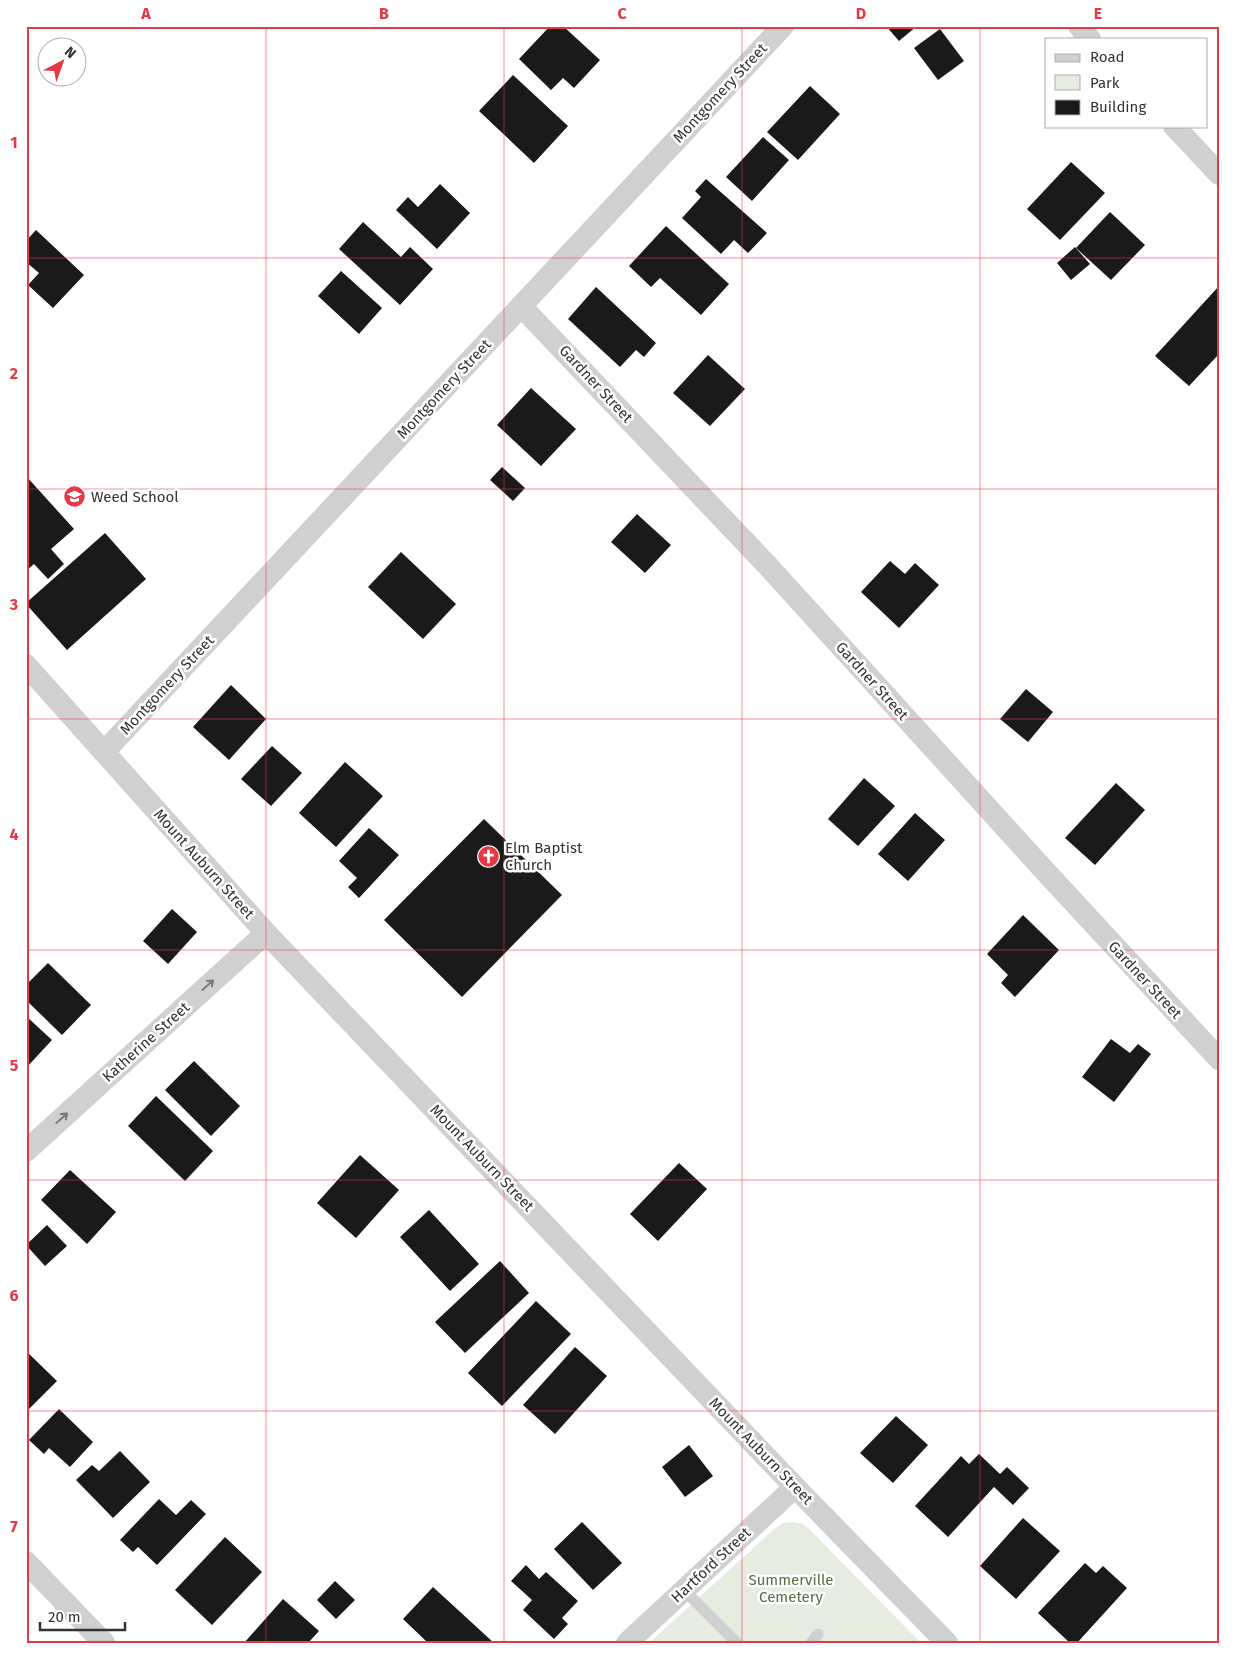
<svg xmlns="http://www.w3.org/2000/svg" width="1245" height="1669" font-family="'Fira Sans',sans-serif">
<rect width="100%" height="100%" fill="#fff"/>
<path fill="#e6ecdf" d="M 792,1522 L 800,1523 L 808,1528 L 921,1643 L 649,1643 L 773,1530 L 783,1523 Z"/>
<g fill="#1a1a1a">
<path d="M 550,26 L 563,26 L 600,60 L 574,88 L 563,78 L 551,90 L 519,59 Z"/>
<path d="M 886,26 L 917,26 L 899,41 Z"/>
<path d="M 940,29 L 964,61 L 938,80 L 914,48 Z"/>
<path d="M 513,75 L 568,126 L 534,163 L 479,111 Z"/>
<path d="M 810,86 L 840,114 L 798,160 L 767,132 Z"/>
<path d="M 763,137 L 789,160 L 752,201 L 726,177 Z"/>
<path d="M 1071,162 L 1105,193 L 1060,240 L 1027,209 Z"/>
<path d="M 706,179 L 767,233 L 748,253 L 734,240 L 721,254 L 682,218 L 701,197 L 695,191 Z"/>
<path d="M 440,184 L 470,213 L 437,249 L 396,210 L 408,197 L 418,207 Z"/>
<path d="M 1110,212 L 1145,245 L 1111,280 L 1076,248 Z"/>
<path d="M 363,222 L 401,257 L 410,247 L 433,269 L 400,305 L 339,249 Z"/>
<path d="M 666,226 L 729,284 L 701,315 L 660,278 L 651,287 L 629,266 Z"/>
<path d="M 36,230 L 84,275 L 53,308 L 28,285 L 39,273 L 26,262 L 26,241 Z"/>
<path d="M 1075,247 L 1090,264 L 1071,280 L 1057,263 Z"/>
<path d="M 341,271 L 382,308 L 359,334 L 318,296 Z"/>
<path d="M 1219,286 L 1219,354 L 1189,386 L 1155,356 Z"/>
<path d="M 596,287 L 656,343 L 644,357 L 636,350 L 620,367 L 568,319 Z"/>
<path d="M 708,355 L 745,389 L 710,426 L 673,393 Z"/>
<path d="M 531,388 L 576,429 L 541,466 L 497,425 Z"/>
<path d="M 502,467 L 525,488 L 513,501 L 490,480 Z"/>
<path d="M 26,476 L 74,529 L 51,549 L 64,564 L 48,579 L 34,564 L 26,571 Z"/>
<path d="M 637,514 L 671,545 L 645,573 L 611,542 Z"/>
<path d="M 105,533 L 146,579 L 67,650 L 26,604 L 26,603 Z"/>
<path d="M 401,552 L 456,604 L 423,639 L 368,587 Z"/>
<path d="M 890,561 L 905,574 L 915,563 L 939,585 L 899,628 L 861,592 Z"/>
<path d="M 231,685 L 266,719 L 229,760 L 193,727 Z"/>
<path d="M 1026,689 L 1053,712 L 1028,742 L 1000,719 Z"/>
<path d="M 272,746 L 302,773 L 271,806 L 241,779 Z"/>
<path d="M 345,762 L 383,796 L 336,847 L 299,813 Z"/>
<path d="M 864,778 L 895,806 L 858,846 L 828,819 Z"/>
<path d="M 1116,783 L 1145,810 L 1095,865 L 1065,838 Z"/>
<path d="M 915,813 L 945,840 L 908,881 L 878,854 Z"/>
<path d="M 484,819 L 562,895 L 462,997 L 384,920 Z"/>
<path d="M 369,828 L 399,855 L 359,898 L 348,887 L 357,878 L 339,861 Z"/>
<path d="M 172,909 L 197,932 L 168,964 L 143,941 Z"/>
<path d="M 1023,915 L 1059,950 L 1015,997 L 1001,983 L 1008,975 L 987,954 Z"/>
<path d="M 48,963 L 91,1005 L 62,1035 L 26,1000 L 26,985 Z"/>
<path d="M 26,1016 L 52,1040 L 26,1068 Z"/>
<path d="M 1111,1039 L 1130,1053 L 1138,1044 L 1151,1054 L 1114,1102 L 1082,1077 Z"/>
<path d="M 194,1061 L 240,1106 L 211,1136 L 165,1090 Z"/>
<path d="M 156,1096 L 213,1151 L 185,1181 L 128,1126 Z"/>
<path d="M 360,1155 L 399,1190 L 356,1238 L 317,1203 Z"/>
<path d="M 679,1163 L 707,1189 L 658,1241 L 630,1214 Z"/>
<path d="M 70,1170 L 116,1212 L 87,1244 L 41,1200 Z"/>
<path d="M 429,1210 L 479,1264 L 450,1291 L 400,1237 Z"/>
<path d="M 47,1225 L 67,1246 L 45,1266 L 26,1245 Z"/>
<path d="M 500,1261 L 529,1293 L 465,1353 L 435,1322 Z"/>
<path d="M 536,1301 L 571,1334 L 502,1406 L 468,1373 Z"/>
<path d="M 575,1347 L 607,1376 L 555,1434 L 523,1405 Z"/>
<path d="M 26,1351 L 57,1381 L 26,1412 Z"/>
<path d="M 59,1409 L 93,1442 L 70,1467 L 49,1448 L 44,1454 L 29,1440 Z"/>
<path d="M 896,1416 L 928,1445 L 893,1483 L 860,1453 Z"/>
<path d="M 689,1445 L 713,1476 L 685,1497 L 662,1467 Z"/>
<path d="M 120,1451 L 150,1482 L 113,1518 L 76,1480 L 92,1465 L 99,1471 Z"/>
<path d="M 979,1454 L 1000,1474 L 1007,1467 L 1029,1488 L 1013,1505 L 994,1487 L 948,1537 L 915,1506 L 961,1456 L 969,1464 Z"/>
<path d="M 159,1499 L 176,1515 L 191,1500 L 206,1514 L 157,1565 L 138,1547 L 133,1552 L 120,1540 Z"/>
<path d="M 1023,1518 L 1060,1551 L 1016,1599 L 980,1566 Z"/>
<path d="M 582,1522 L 622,1563 L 593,1590 L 554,1549 Z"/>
<path d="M 225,1537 L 262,1572 L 212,1625 L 175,1590 Z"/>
<path d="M 1085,1563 L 1096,1573 L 1103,1566 L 1127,1588 L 1077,1643 L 1070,1643 L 1038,1613 Z"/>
<path d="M 526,1565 L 539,1579 L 546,1572 L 578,1601 L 562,1618 L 568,1624 L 554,1639 L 523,1610 L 532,1600 L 511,1581 Z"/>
<path d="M 335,1581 L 355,1600 L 336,1619 L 317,1600 Z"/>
<path d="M 433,1587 L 494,1643 L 428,1643 L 403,1619 Z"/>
<path d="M 283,1599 L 319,1631 L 308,1643 L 244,1643 Z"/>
</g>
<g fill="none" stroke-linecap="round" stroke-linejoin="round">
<g stroke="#d0d0d0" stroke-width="11">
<path d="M 684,1590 L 737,1643"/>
<path d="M 811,1643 L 818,1634"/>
</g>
<g stroke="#d0d0d0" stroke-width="22">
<path d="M 1079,26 L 1090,39"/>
<path d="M 1174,126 L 1219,174"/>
<path d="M 521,306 L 767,565 L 1044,870 L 1219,1059"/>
<path d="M 26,665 L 266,933 L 795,1487 L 947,1643"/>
<path d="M 104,752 L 783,26"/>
<path d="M 26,1151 L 266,933"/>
<path d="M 26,1562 L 104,1643"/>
<path d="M 627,1643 L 795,1487"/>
</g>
</g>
<defs><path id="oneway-shaft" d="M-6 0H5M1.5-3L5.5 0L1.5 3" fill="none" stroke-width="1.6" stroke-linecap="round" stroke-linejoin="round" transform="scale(1.25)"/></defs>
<g stroke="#7a7a7a">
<use href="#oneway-shaft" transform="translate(208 985) rotate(-42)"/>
<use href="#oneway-shaft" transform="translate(62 1118) rotate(-42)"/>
</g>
<path fill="none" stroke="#e63946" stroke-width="1" stroke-opacity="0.55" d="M 266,26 L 266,1643M 504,26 L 504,1643M 742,26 L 742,1643M 980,26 L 980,1643M 26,258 L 1219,258M 26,489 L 1219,489M 26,719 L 1219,719M 26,950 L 1219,950M 26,1180 L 1219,1180M 26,1411 L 1219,1411"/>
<defs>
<symbol id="school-disc" viewBox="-11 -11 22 22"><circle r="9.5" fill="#e63946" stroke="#fff"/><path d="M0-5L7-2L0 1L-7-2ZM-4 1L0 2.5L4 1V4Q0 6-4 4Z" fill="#fff"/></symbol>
<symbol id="church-disc" viewBox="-11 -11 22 22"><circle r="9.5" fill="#e63946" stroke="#fff"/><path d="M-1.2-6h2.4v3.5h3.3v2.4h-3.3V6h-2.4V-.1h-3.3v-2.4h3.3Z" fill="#fff"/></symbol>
</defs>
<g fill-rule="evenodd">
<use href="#school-disc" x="62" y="484" width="25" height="25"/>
<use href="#church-disc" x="476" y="844" width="25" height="25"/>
</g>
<g text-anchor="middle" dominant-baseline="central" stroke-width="5" stroke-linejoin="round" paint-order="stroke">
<g font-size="15" fill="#333" stroke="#fff">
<text transform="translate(720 93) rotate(-47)">Montgomery Street</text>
<text transform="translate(596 384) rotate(47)">Gardner Street</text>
<text transform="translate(444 389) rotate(-47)">Montgomery Street</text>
<text transform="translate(872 681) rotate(48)">Gardner Street</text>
<text transform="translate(167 685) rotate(-47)">Montgomery Street</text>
<text transform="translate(204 864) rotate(48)">Mount Auburn Street</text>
<text transform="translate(1145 980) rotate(47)">Gardner Street</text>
<text transform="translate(146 1042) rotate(-42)">Katherine Street</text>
<text transform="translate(482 1158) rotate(46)">Mount Auburn Street</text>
<text transform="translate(761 1451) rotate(46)">Mount Auburn Street</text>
<text transform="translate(711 1565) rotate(-43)">Hartford Street</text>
</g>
<g font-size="15" fill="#333" stroke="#fff" text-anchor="start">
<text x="91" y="497">Weed School</text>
<text x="505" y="848">Elm Baptist<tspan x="505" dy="17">Church</tspan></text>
</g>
<g font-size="15" fill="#56703f" stroke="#fff">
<text x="791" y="1580">Summerville<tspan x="791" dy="17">Cemetery</tspan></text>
</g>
</g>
<rect width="1245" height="1669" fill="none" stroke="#ffffff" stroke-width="55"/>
<rect x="1045" y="38" width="162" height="90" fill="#ffffff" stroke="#adadad"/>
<rect x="1055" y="54" width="25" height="8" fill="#d0d0d0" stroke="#adadad"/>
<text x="1090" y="62" font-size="15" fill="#333333">Road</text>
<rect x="1055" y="75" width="25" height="15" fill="#e6ecdf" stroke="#adadad"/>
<text x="1090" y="88" font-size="15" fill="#333333">Park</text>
<rect x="1055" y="100" width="25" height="15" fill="#1a1a1a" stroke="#adadad"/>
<text x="1090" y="112" font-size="15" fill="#333333">Building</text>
<g transform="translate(62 62) rotate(41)"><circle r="24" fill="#ffffff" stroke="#adadad"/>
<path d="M0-4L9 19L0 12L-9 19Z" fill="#e63946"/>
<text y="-8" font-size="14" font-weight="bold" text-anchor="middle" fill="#333333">N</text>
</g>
<path d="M40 1622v8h85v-8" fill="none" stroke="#333333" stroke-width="2.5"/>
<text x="48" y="1622" font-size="15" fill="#333333" stroke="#ffffff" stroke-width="4" paint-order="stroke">20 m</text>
<rect x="28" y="28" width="1190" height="1614" fill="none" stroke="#e63946" stroke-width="2"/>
<g font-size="16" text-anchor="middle" font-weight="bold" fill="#e63946">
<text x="146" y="19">A</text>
<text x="384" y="19">B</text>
<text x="622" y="19">C</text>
<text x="861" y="19">D</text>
<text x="1098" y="19">E</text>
<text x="14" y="148">1</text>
<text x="14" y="379">2</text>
<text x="14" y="610">3</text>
<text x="14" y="840">4</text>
<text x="14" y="1071">5</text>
<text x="14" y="1301">6</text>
<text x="14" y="1532">7</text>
</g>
</svg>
